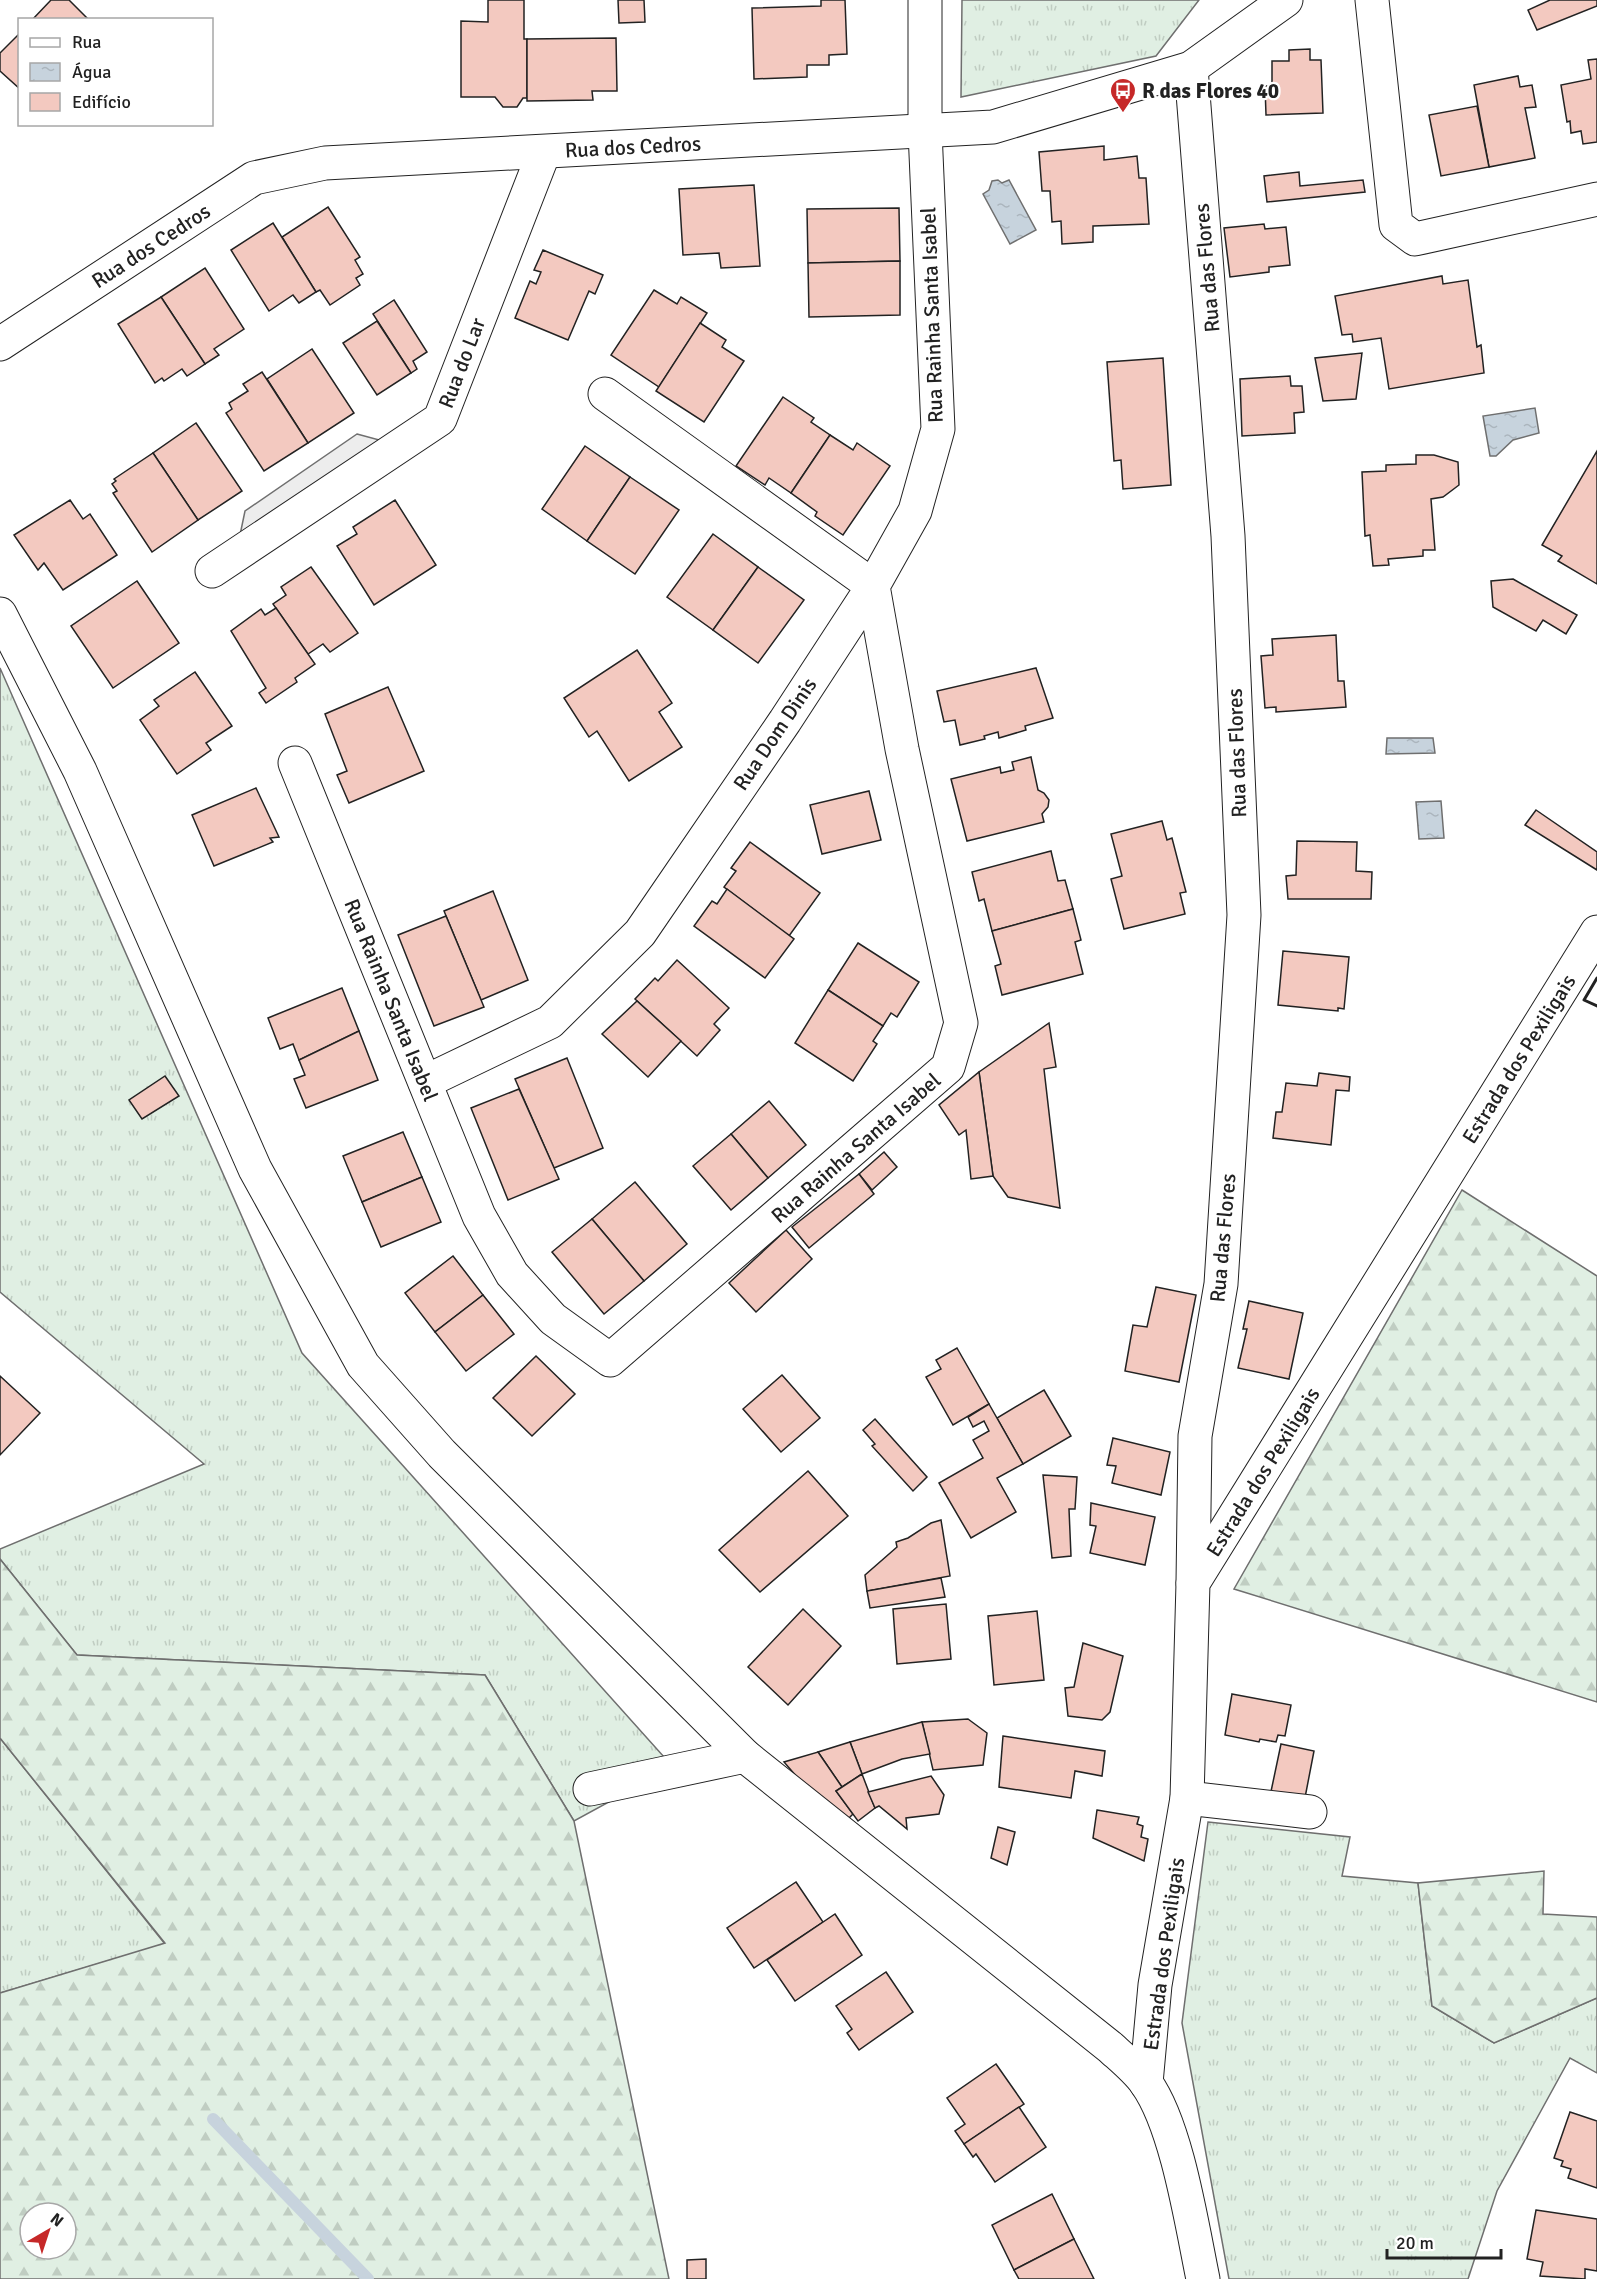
<svg xmlns="http://www.w3.org/2000/svg" width="1597" height="2279" font-family="Signika,sans-serif">
<defs>
<pattern id="grass-tufts" width="24" height="20" patternUnits="userSpaceOnUse" patternTransform="scale(1.5)"><rect width="24" height="20" fill="#e0efe3"/><path d="M3 7l-1-3M5 7V3M7 7l1-3M15 17l-1-3M17 17v-4M19 17l1-3" fill="none" stroke="#c0cdc2"/></pattern>
<pattern id="forest-firs" width="22" height="20" patternUnits="userSpaceOnUse" patternTransform="scale(1.5)"><rect width="22" height="20" fill="#e0efe3"/><path d="M5 1l3.5 6h-7zM16 11l3.5 6h-7z" fill="#c0cdc2"/></pattern>
<pattern id="water-ripples" width="26" height="14" patternUnits="userSpaceOnUse" patternTransform="scale(1.5)"><rect width="26" height="14" fill="#c7d3dd"/><path d="M2 4q2-2 4 0t4 0M15 11q2-2 4 0t4 0" fill="none" stroke="#abb5bd"/></pattern>
</defs>
<rect width="100%" height="100%" fill="#fff"/>
<g fill="url(#grass-tufts)" stroke="#6f6f6f" stroke-width="1.5">
<path d="M 962,0 L 1199,0 L 1156,56 L 961,97 Z"/>
<path d="M 0,668 L 302,1353 L 673,1767 L 574,1821 L 485,1675 L 77,1655 L 0,1559 L 0,1549 L 204,1464 L 0,1292 Z"/>
<path d="M 0,1738 L 165,1944 L 0,1993 Z"/>
<path d="M 1208,1822 L 1350,1837 L 1342,1876 L 1418,1883 L 1432,2006 L 1494,2043 L 1597,1998 L 1597,2073 L 1570,2058 L 1497,2191 L 1468,2279 L 1229,2279 L 1182,2023 Z"/>
</g>
<g fill="url(#forest-firs)" stroke="#6f6f6f" stroke-width="1.5" fill-rule="evenodd">
<path d="M 1462,1190 L 1597,1276 L 1597,1702 L 1234,1589 Z"/>
<path d="M 0,1559 L 77,1655 L 485,1675 L 574,1821 L 669,2279 L 0,2279 L 0,1993 L 165,1943 L 0,1738 ZM 30,2213 L 66,2213 L 66,2249 L 30,2249 Z"/>
<path d="M 1544,1871 L 1543,1914 L 1597,1917 L 1597,1998 L 1494,2043 L 1432,2006 L 1418,1883 Z"/>
</g>
<path fill="#ededed" stroke="#6f6f6f" stroke-width="1.5" d="M 357,434 L 383,441 L 240,535 L 245,511 Z"/>
<g fill="url(#water-ripples)" stroke="#6f6f6f" stroke-width="1.5">
<path d="M 998,180 L 1002,183 L 1009,180 L 1036,230 L 1010,244 L 983,194 L 989,190 L 992,181 Z"/>
<path d="M 1535,408 L 1539,433 L 1513,440 L 1496,456 L 1490,456 L 1483,416 Z"/>
<path d="M 1387,738 L 1433,738 L 1435,753 L 1386,754 Z"/>
<path d="M 1441,801 L 1444,838 L 1419,839 L 1416,802 Z"/>
</g>
<g fill="none" stroke-linecap="round" stroke-linejoin="round">
<path stroke="#c7d3dd" stroke-width="12" d="M 213,2119 L 368,2279"/>
</g>
<g fill="#f3c9c0" stroke="#222" stroke-width="1.5">
<path d="M 51,0 L 69,0 L 89,20 L 32,20 Z"/>
<path d="M 488,0 L 524,0 L 524,39 L 527,39 L 527,98 L 523,98 L 517,107 L 503,107 L 495,97 L 461,97 L 461,21 L 488,22 Z"/>
<path d="M 618,0 L 644,0 L 645,22 L 619,23 Z"/>
<path d="M 821,0 L 845,0 L 847,54 L 829,55 L 829,65 L 807,65 L 807,77 L 754,79 L 752,8 L 821,6 Z"/>
<path d="M 1550,0 L 1597,0 L 1597,6 L 1537,30 L 1528,10 Z"/>
<path d="M 20,33 L 20,89 L 0,71 L 0,53 Z"/>
<path d="M 616,38 L 617,91 L 592,91 L 593,100 L 527,101 L 527,39 Z"/>
<path d="M 1310,49 L 1310,60 L 1321,60 L 1323,113 L 1266,115 L 1265,86 L 1272,86 L 1272,61 L 1289,61 L 1289,50 Z"/>
<path d="M 1597,59 L 1597,142 L 1583,144 L 1581,131 L 1571,133 L 1570,121 L 1567,122 L 1561,85 L 1591,79 L 1588,60 Z"/>
<path d="M 1518,76 L 1520,87 L 1532,85 L 1536,107 L 1525,108 L 1535,158 L 1489,167 L 1474,85 Z"/>
<path d="M 1477,106 L 1489,167 L 1441,176 L 1429,115 Z"/>
<path d="M 1104,146 L 1104,160 L 1137,156 L 1139,178 L 1146,178 L 1149,224 L 1093,226 L 1093,242 L 1062,244 L 1061,221 L 1052,222 L 1050,191 L 1042,191 L 1039,152 Z"/>
<path d="M 1299,172 L 1300,186 L 1363,180 L 1365,192 L 1267,202 L 1264,176 Z"/>
<path d="M 754,185 L 760,266 L 721,268 L 719,253 L 683,255 L 679,189 Z"/>
<path d="M 328,207 L 360,257 L 355,260 L 363,274 L 356,278 L 360,285 L 330,305 L 320,290 L 316,292 L 282,237 Z"/>
<path d="M 899,208 L 900,261 L 808,263 L 807,209 Z"/>
<path d="M 273,223 L 316,292 L 299,303 L 293,295 L 269,311 L 231,250 Z"/>
<path d="M 1264,224 L 1265,229 L 1286,227 L 1290,265 L 1269,267 L 1269,272 L 1230,277 L 1224,228 Z"/>
<path d="M 543,250 L 603,275 L 595,294 L 589,291 L 568,340 L 515,318 L 530,281 L 536,284 L 541,272 L 534,270 Z"/>
<path d="M 900,261 L 900,315 L 809,317 L 808,263 Z"/>
<path d="M 205,268 L 244,329 L 214,349 L 219,355 L 205,364 L 161,297 Z"/>
<path d="M 1442,276 L 1443,284 L 1468,280 L 1477,347 L 1481,345 L 1484,373 L 1389,389 L 1381,338 L 1353,342 L 1352,334 L 1342,335 L 1335,296 Z"/>
<path d="M 654,290 L 677,304 L 681,297 L 707,313 L 659,387 L 611,355 Z"/>
<path d="M 161,297 L 205,364 L 187,376 L 182,369 L 164,381 L 162,378 L 155,383 L 118,324 Z"/>
<path d="M 394,300 L 427,352 L 413,361 L 417,369 L 411,373 L 373,314 Z"/>
<path d="M 377,321 L 411,373 L 377,395 L 343,343 Z"/>
<path d="M 700,323 L 726,340 L 722,347 L 744,361 L 704,422 L 656,391 Z"/>
<path d="M 312,349 L 354,413 L 308,443 L 267,379 Z"/>
<path d="M 1362,353 L 1356,399 L 1323,401 L 1315,358 Z"/>
<path d="M 1163,358 L 1171,485 L 1123,489 L 1121,460 L 1114,461 L 1107,362 Z"/>
<path d="M 262,372 L 308,443 L 264,471 L 226,413 L 232,409 L 229,403 L 248,391 L 243,384 Z"/>
<path d="M 1290,376 L 1291,386 L 1302,386 L 1304,412 L 1294,413 L 1295,433 L 1242,436 L 1240,379 Z"/>
<path d="M 783,397 L 814,418 L 811,422 L 830,435 L 791,493 L 769,478 L 765,485 L 736,466 Z"/>
<path d="M 196,423 L 242,491 L 198,520 L 153,453 Z"/>
<path d="M 830,435 L 853,450 L 857,443 L 890,466 L 843,535 L 815,516 L 817,512 L 791,493 Z"/>
<path d="M 585,446 L 630,477 L 587,541 L 542,509 Z"/>
<path d="M 1597,451 L 1597,584 L 1558,561 L 1562,556 L 1542,545 Z"/>
<path d="M 153,453 L 198,520 L 152,552 L 113,493 L 117,491 L 112,484 L 116,481 L 114,479 Z"/>
<path d="M 1416,455 L 1434,455 L 1458,462 L 1459,485 L 1443,497 L 1431,499 L 1435,550 L 1423,550 L 1423,556 L 1388,559 L 1389,565 L 1373,566 L 1370,535 L 1365,536 L 1362,472 L 1386,471 L 1386,465 L 1416,464 Z"/>
<path d="M 630,477 L 679,510 L 635,574 L 587,541 Z"/>
<path d="M 70,500 L 83,519 L 90,514 L 117,555 L 63,590 L 44,563 L 38,570 L 14,535 Z"/>
<path d="M 395,500 L 436,565 L 374,605 L 337,546 L 357,534 L 353,527 Z"/>
<path d="M 713,534 L 758,567 L 713,630 L 667,597 Z"/>
<path d="M 311,567 L 358,633 L 330,652 L 323,644 L 308,654 L 273,604 L 286,595 L 281,587 Z"/>
<path d="M 758,567 L 804,600 L 758,663 L 713,630 Z"/>
<path d="M 1513,579 L 1577,615 L 1566,634 L 1543,620 L 1536,631 L 1493,607 L 1491,581 Z"/>
<path d="M 137,581 L 179,643 L 113,688 L 71,626 Z"/>
<path d="M 276,608 L 315,664 L 295,678 L 297,682 L 266,703 L 259,693 L 266,688 L 231,631 L 261,609 L 265,615 Z"/>
<path d="M 1336,635 L 1338,681 L 1344,681 L 1346,707 L 1276,712 L 1276,707 L 1265,708 L 1261,656 L 1273,655 L 1272,639 Z"/>
<path d="M 637,650 L 672,703 L 659,712 L 682,747 L 629,781 L 597,731 L 589,737 L 564,698 Z"/>
<path d="M 1036,668 L 1053,718 L 1025,726 L 1026,730 L 999,738 L 998,732 L 984,736 L 985,739 L 960,745 L 955,720 L 944,722 L 937,691 Z"/>
<path d="M 195,672 L 232,726 L 206,743 L 211,750 L 177,774 L 140,720 L 159,706 L 154,700 Z"/>
<path d="M 388,687 L 424,771 L 349,803 L 337,775 L 347,771 L 325,714 Z"/>
<path d="M 1031,757 L 1038,790 L 1044,793 L 1049,800 L 1048,807 L 1042,814 L 1044,822 L 967,841 L 951,779 L 1000,767 L 1001,773 L 1014,770 L 1012,762 Z"/>
<path d="M 256,788 L 279,837 L 270,838 L 273,842 L 214,866 L 192,815 Z"/>
<path d="M 869,791 L 881,840 L 822,854 L 810,805 Z"/>
<path d="M 1536,810 L 1597,852 L 1597,870 L 1525,825 Z"/>
<path d="M 1162,821 L 1167,840 L 1172,838 L 1186,892 L 1180,893 L 1185,914 L 1124,929 L 1111,879 L 1122,876 L 1111,834 Z"/>
<path d="M 1297,841 L 1357,842 L 1356,871 L 1372,872 L 1371,899 L 1288,899 L 1286,876 L 1296,875 Z"/>
<path d="M 750,842 L 820,893 L 789,936 L 724,887 L 736,871 L 731,868 Z"/>
<path d="M 1051,851 L 1058,881 L 1065,880 L 1073,909 L 992,931 L 984,899 L 979,901 L 972,872 Z"/>
<path d="M 727,889 L 794,939 L 765,978 L 694,926 L 712,901 L 717,904 Z"/>
<path d="M 493,891 L 528,980 L 481,1000 L 444,911 Z"/>
<path d="M 1073,909 L 1081,940 L 1075,942 L 1083,974 L 1002,995 L 995,966 L 1001,964 L 992,931 Z"/>
<path d="M 446,916 L 484,1007 L 434,1026 L 398,935 Z"/>
<path d="M 858,943 L 919,982 L 897,1017 L 891,1013 L 883,1026 L 828,990 Z"/>
<path d="M 1283,951 L 1349,957 L 1344,1009 L 1338,1008 L 1338,1011 L 1278,1005 Z"/>
<path d="M 677,960 L 729,1008 L 714,1024 L 720,1030 L 697,1056 L 635,999 L 655,978 L 658,981 Z"/>
<path d="M 342,988 L 359,1031 L 299,1060 L 293,1044 L 280,1049 L 268,1018 Z"/>
<path d="M 828,990 L 883,1026 L 873,1041 L 877,1044 L 853,1081 L 795,1043 Z"/>
<path d="M 637,1001 L 681,1041 L 648,1077 L 602,1034 Z"/>
<path d="M 1049,1023 L 1056,1067 L 1044,1069 L 1060,1208 L 1008,1197 L 993,1176 L 979,1072 Z"/>
<path d="M 359,1031 L 378,1080 L 306,1108 L 294,1079 L 305,1075 L 299,1060 Z"/>
<path d="M 567,1058 L 603,1148 L 554,1168 L 515,1079 Z"/>
<path d="M 979,1072 L 993,1176 L 971,1179 L 966,1130 L 959,1135 L 939,1105 Z"/>
<path d="M 1319,1073 L 1350,1077 L 1349,1091 L 1336,1090 L 1331,1145 L 1273,1138 L 1276,1112 L 1282,1112 L 1286,1083 L 1317,1086 Z"/>
<path d="M 165,1076 L 179,1096 L 142,1119 L 129,1100 Z"/>
<path d="M 519,1089 L 559,1179 L 508,1200 L 471,1108 Z"/>
<path d="M 769,1101 L 806,1145 L 768,1178 L 731,1134 Z"/>
<path d="M 403,1132 L 422,1177 L 362,1202 L 343,1156 Z"/>
<path d="M 731,1134 L 768,1178 L 731,1210 L 693,1166 Z"/>
<path d="M 884,1152 L 897,1167 L 872,1190 L 859,1174 Z"/>
<path d="M 859,1174 L 874,1194 L 809,1248 L 792,1227 Z"/>
<path d="M 422,1177 L 441,1222 L 381,1247 L 362,1202 Z"/>
<path d="M 635,1182 L 687,1244 L 644,1281 L 592,1219 Z"/>
<path d="M 592,1219 L 644,1281 L 604,1314 L 552,1252 Z"/>
<path d="M 786,1230 L 812,1259 L 756,1312 L 729,1283 Z"/>
<path d="M 453,1256 L 483,1295 L 435,1332 L 405,1293 Z"/>
<path d="M 1156,1287 L 1196,1295 L 1179,1382 L 1125,1371 L 1133,1325 L 1147,1327 Z"/>
<path d="M 483,1295 L 514,1334 L 466,1371 L 435,1332 Z"/>
<path d="M 1249,1301 L 1303,1313 L 1289,1379 L 1238,1368 L 1247,1329 L 1243,1329 Z"/>
<path d="M 957,1348 L 989,1404 L 953,1425 L 926,1377 L 941,1369 L 936,1360 Z"/>
<path d="M 536,1356 L 575,1394 L 532,1436 L 493,1398 Z"/>
<path d="M 782,1375 L 820,1418 L 781,1452 L 743,1409 Z"/>
<path d="M 0,1376 L 40,1413 L 0,1455 Z"/>
<path d="M 1044,1390 L 1071,1436 L 1023,1464 L 997,1418 Z"/>
<path d="M 989,1404 L 1023,1464 L 997,1478 L 1016,1512 L 971,1538 L 939,1483 L 983,1458 L 973,1440 L 989,1431 L 984,1421 L 973,1427 L 968,1417 Z"/>
<path d="M 875,1419 L 927,1477 L 913,1491 L 872,1446 L 875,1444 L 863,1430 Z"/>
<path d="M 1113,1438 L 1170,1452 L 1161,1495 L 1112,1483 L 1116,1466 L 1107,1465 Z"/>
<path d="M 808,1471 L 848,1516 L 760,1592 L 719,1550 Z"/>
<path d="M 1043,1475 L 1077,1477 L 1075,1509 L 1069,1509 L 1071,1556 L 1052,1558 Z"/>
<path d="M 1091,1503 L 1155,1517 L 1145,1565 L 1090,1553 L 1096,1526 L 1090,1525 Z"/>
<path d="M 941,1520 L 950,1576 L 867,1591 L 865,1575 L 897,1547 L 896,1542 L 908,1538 L 931,1523 Z"/>
<path d="M 941,1578 L 945,1597 L 870,1608 L 867,1591 Z"/>
<path d="M 946,1604 L 951,1659 L 897,1664 L 893,1609 Z"/>
<path d="M 803,1609 L 841,1646 L 788,1705 L 748,1667 Z"/>
<path d="M 1037,1611 L 1044,1680 L 994,1685 L 988,1616 Z"/>
<path d="M 1083,1643 L 1123,1656 L 1110,1712 L 1102,1720 L 1068,1716 L 1065,1688 L 1074,1687 Z"/>
<path d="M 1232,1694 L 1291,1705 L 1285,1736 L 1278,1735 L 1276,1742 L 1260,1739 L 1259,1742 L 1225,1735 Z"/>
<path d="M 968,1719 L 987,1733 L 983,1765 L 933,1770 L 922,1722 Z"/>
<path d="M 922,1722 L 930,1754 L 902,1759 L 862,1774 L 850,1742 Z"/>
<path d="M 1003,1736 L 1105,1751 L 1102,1776 L 1075,1771 L 1071,1798 L 999,1787 Z"/>
<path d="M 850,1742 L 862,1774 L 842,1787 L 818,1752 Z"/>
<path d="M 1281,1744 L 1314,1751 L 1303,1808 L 1269,1801 Z"/>
<path d="M 818,1752 L 842,1787 L 836,1791 L 853,1814 L 844,1823 L 823,1807 L 784,1762 Z"/>
<path d="M 862,1774 L 875,1808 L 858,1821 L 836,1791 Z"/>
<path d="M 931,1776 L 944,1795 L 939,1814 L 906,1818 L 907,1829 L 879,1806 L 875,1808 L 868,1792 Z"/>
<path d="M 1097,1810 L 1139,1817 L 1137,1824 L 1143,1826 L 1141,1837 L 1148,1839 L 1144,1861 L 1093,1838 Z"/>
<path d="M 998,1827 L 1015,1832 L 1007,1865 L 991,1858 Z"/>
<path d="M 796,1882 L 823,1922 L 754,1968 L 727,1928 Z"/>
<path d="M 835,1914 L 862,1955 L 795,2001 L 767,1960 Z"/>
<path d="M 886,1972 L 913,2012 L 859,2050 L 847,2033 L 852,2029 L 836,2006 Z"/>
<path d="M 996,2064 L 1024,2104 L 964,2144 L 955,2131 L 965,2124 L 947,2098 Z"/>
<path d="M 1019,2107 L 1046,2147 L 995,2182 L 976,2154 L 973,2157 L 964,2144 Z"/>
<path d="M 1570,2112 L 1597,2121 L 1597,2188 L 1568,2178 L 1571,2169 L 1561,2166 L 1563,2161 L 1554,2158 Z"/>
<path d="M 1052,2194 L 1074,2239 L 1014,2270 L 992,2225 Z"/>
<path d="M 1536,2210 L 1597,2219 L 1597,2271 L 1585,2269 L 1585,2279 L 1540,2276 L 1543,2262 L 1527,2259 Z"/>
<path d="M 1074,2239 L 1094,2279 L 1019,2279 L 1014,2270 Z"/>
<path d="M 706,2259 L 706,2279 L 687,2279 L 687,2260 Z"/>
</g>
<g fill="none" stroke-linecap="round" stroke-linejoin="round">
<defs>
<g id="minor">
<path d="M 1372,0 L 1396,225 L 1415,239 L 1597,199"/>
<path d="M 1191,68 L 1228,536 L 1244,915 L 1221,1284 L 1195,1436 L 1193,1583"/>
<path d="M 0,344 L 254,178 L 325,163 L 993,127 L 1191,68 L 1286,0"/>
<path d="M 212,571 L 440,419 L 544,152"/>
<path d="M 295,763 L 479,1216 L 512,1274 L 553,1319 L 610,1360 L 948,1067 L 961,1023 L 902,749 L 873,586 L 915,511 L 938,429 L 925,131 L 925,0"/>
<path d="M 425,1082 L 550,1022 L 640,933 L 785,721 L 873,586 L 605,394"/>
<path d="M 590,1789 L 745,1756"/>
<path d="M 1187,1798 L 1310,1812"/>
<path d="M 1146,2083 L 1155,1985 L 1187,1798 L 1193,1583 L 1597,932"/>
</g>
<path id="major" d="M 0,614 L 80,771 L 255,1169 L 363,1365 L 442,1454 L 745,1756 L 1110,2047 C 1122,2058 1137,2070 1146,2083 C 1177,2126 1192,2226 1203,2279"/>
</defs>
<use href="#minor" stroke="#222" stroke-width="35"/>
<use href="#major" stroke="#222" stroke-width="35"/>
<use href="#minor" stroke="#fff" stroke-width="33"/>
<use href="#major" stroke="#fff" stroke-width="33"/>
<path stroke="#222" stroke-width="3" d="M 1597,978 L 1584,1000 L 1597,1006"/>
</g>
<defs>
<symbol id="bus-pin" viewBox="-11 -11 22 30"><path d="M0 17L-7.5 6A9.5 9.5 0 1 1 7.5 6Z" fill="#c62828" stroke="#fff"/><path d="M-5-6H5V4H4V6H2V4H-2V6H-4V4H-5ZM-3.5-4V0h7V-4ZM-3.5 1.2v1.5H-2V1.2ZM2 1.2v1.5H3.5V1.2Z" fill="#fff"/></symbol>
</defs>
<g fill-rule="evenodd">
<use href="#bus-pin" x="1108" y="76" width="30" height="40"/>
</g>
<g text-anchor="middle" dominant-baseline="central" stroke-width="4.5" stroke-linejoin="round" paint-order="stroke">
<g font-size="21" font-weight="bold" fill="#222" stroke="#fff" text-anchor="start">
<text x="1142" y="91">R das Flores 40</text>
</g>
<g font-size="21" fill="#222" stroke="#fff">
<text transform="translate(633 147) rotate(-3)">Rua dos Cedros</text>
<text transform="translate(151 246) rotate(-33)">Rua dos Cedros</text>
<text transform="translate(1207 268) rotate(-95)">Rua das Flores</text>
<text transform="translate(932 315) rotate(-92)">Rua Rainha Santa Isabel</text>
<text transform="translate(462 363) rotate(-69)">Rua do Lar</text>
<text transform="translate(775 734) rotate(-56)">Rua Dom Dinis</text>
<text transform="translate(1237 753) rotate(-92)">Rua das Flores</text>
<text transform="translate(391 1000) rotate(68)">Rua Rainha Santa Isabel</text>
<text transform="translate(1519 1059) rotate(-58)">Estrada dos Pexiligais</text>
<text transform="translate(856 1148) rotate(-41)">Rua Rainha Santa Isabel</text>
<text transform="translate(1223 1238) rotate(-85)">Rua das Flores</text>
<text transform="translate(1263 1472) rotate(-58)">Estrada dos Pexiligais</text>
<text transform="translate(1164 1954) rotate(-82)">Estrada dos Pexiligais</text>
</g>
</g>
<rect x="18" y="18" width="195" height="108" fill="#ffffff" stroke="#a7a7a7" stroke-width="1.5"/>
<rect x="30" y="38" width="30" height="9" fill="#ffffff" stroke="#a7a7a7" stroke-width="1.5"/>
<text x="72" y="48" font-size="18" fill="#222222">Rua</text>
<rect x="30" y="63" width="30" height="18" fill="url(#water-ripples)" stroke="#a7a7a7" stroke-width="1.5"/>
<text x="72" y="78" font-size="18" fill="#222222">Água</text>
<rect x="30" y="93" width="30" height="18" fill="#f3c9c0" stroke="#a7a7a7" stroke-width="1.5"/>
<text x="72" y="108" font-size="18" fill="#222222">Edifício</text>
<g transform="translate(48 2231) rotate(39)"><circle r="28" fill="#ffffff" stroke="#a7a7a7" stroke-width="1.5"/>
<path d="M0-4.5L10 22L0 15L-10 22Z" fill="#c62828"/>
<text y="-9" font-size="16" font-weight="bold" text-anchor="middle" fill="#222222">N</text>
</g>
<path d="M1387 2249v9h114v-9" fill="none" stroke="#222222" stroke-width="3"/>
<text x="1396" y="2249" font-size="18" fill="#222222" stroke="#ffffff" stroke-width="4.5" paint-order="stroke">20 m</text>
</svg>
